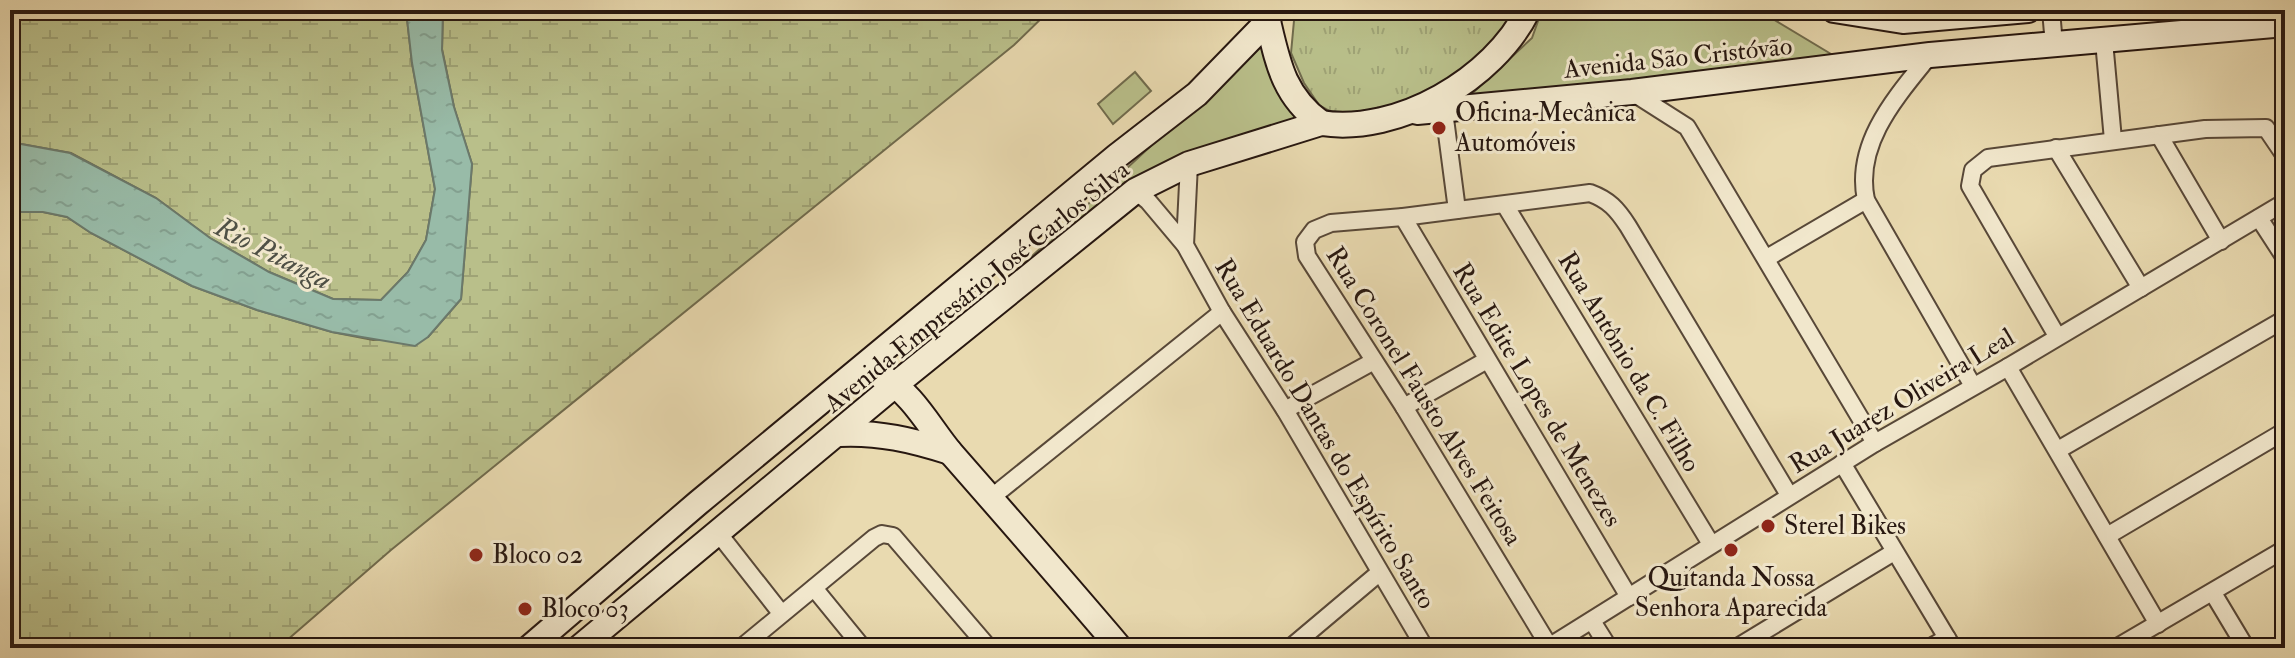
<svg xmlns="http://www.w3.org/2000/svg" width="2295" height="658" font-family="'IM FELL Double Pica',serif">
<defs>
<pattern id="wetland-marsh" width="20" height="14" patternUnits="userSpaceOnUse" patternTransform="scale(2)"><rect width="20" height="14" fill="#b9bf8a"/><path d="M1 5h8M5 5V1M11 12h8M15 12V8" fill="none" stroke="#9fa376"/></pattern>
<pattern id="park-tufts" width="24" height="20" patternUnits="userSpaceOnUse" patternTransform="scale(2)"><rect width="24" height="20" fill="#b9bf8a"/><path d="M3 7l-1-3M5 7V3M7 7l1-3M15 17l-1-3M17 17v-4M19 17l1-3" fill="none" stroke="#9fa376"/></pattern>
<pattern id="water-ripples" width="26" height="14" patternUnits="userSpaceOnUse" patternTransform="scale(2)"><rect width="26" height="14" fill="#98bba8"/><path d="M2 4q2-2 4 0t4 0M15 11q2-2 4 0t4 0" fill="none" stroke="#83a090"/></pattern>
</defs>
<rect width="100%" height="100%" fill="#e9dab0"/>
<filter id="stains"><feTurbulence type="fractalNoise" baseFrequency=".0025" numOctaves="4"/><feColorMatrix values="0 0 0 0 .2 0 0 0 0 .09 0 0 0 0 .02 0 0 0 .5 -.17"/></filter>
<radialGradient id="worn" r=".72"><stop offset=".6" stop-color="#630" stop-opacity="0"/><stop offset="1" stop-color="#630" stop-opacity=".3"/></radialGradient>
<g fill="#b9bf8a" stroke="#706b4d" stroke-width="2">
<path d="M 1542,10 L 1758,10 L 1841,60 L 1465,100 L 1532,38 Z"/>
<path d="M 1264,38 L 1276,87 L 1299,122 L 1192,156 L 1004,282 L 1235,68 Z"/>
<path d="M 1135,72 L 1151,91 L 1113,124 L 1098,104 Z"/>
</g>
<g fill="url(#wetland-marsh)" stroke="#706b4d" stroke-width="2">
<path d="M 10,10 L 406,10 L 412,63 L 435,189 L 426,240 L 408,272 L 381,300 L 333,299 L 269,272 L 210,238 L 156,198 L 71,153 L 10,142 Z"/>
<path d="M 443,10 L 1050,10 L 1014,45 L 391,550 L 278,648 L 10,648 L 10,212 L 43,212 L 67,217 L 91,233 L 192,286 L 257,310 L 332,332 L 373,340 L 428,337 L 461,299 L 472,164 L 454,107 L 442,49 Z"/>
</g>
<path fill="url(#park-tufts)" stroke="#706b4d" stroke-width="2" d="M 1295,10 L 1520,10 L 1482,56 L 1412,103 L 1337,115 L 1319,105 L 1304,83 L 1291,53 Z"/>
<path fill="url(#water-ripples)" stroke="#6b796b" stroke-width="2" d="M 406,10 L 443,10 L 442,50 L 454,107 L 472,164 L 461,299 L 428,337 L 415,346 L 332,332 L 257,310 L 192,286 L 91,233 L 67,217 L 43,212 L 10,212 L 10,142 L 70,153 L 156,198 L 210,238 L 269,272 L 333,299 L 381,300 L 408,272 L 426,240 L 435,189 L 412,63 Z"/>
<g fill="none" stroke-linecap="round" stroke-linejoin="round">
<defs>
<g id="street">
<path d="M 2051,10 L 2054,45"/>
<path d="M 2104,41 L 2113,140"/>
<path d="M 1930,55 C 1897,96 1854,143 1866,200 L 1973,386"/>
<path d="M 1632,92 L 1687,127 L 1875,443"/>
<path d="M 1444,111 L 1457,210"/>
<path d="M 2159,135 L 2221,241"/>
<path d="M 2056,148 L 2141,288"/>
<path d="M 1135,191 L 1148,201 L 1185,245 L 1222,312 L 1285,410 L 1425,648"/>
<path d="M 1505,205 L 1711,544"/>
<path d="M 1403,217 L 1629,597"/>
<path d="M 2259,218 L 2285,258"/>
<path d="M 1185,245 L 1189,164"/>
<path d="M 1767,258 L 1866,200"/>
<path d="M 2057,336 L 1970,186 L 1973,170 L 1988,158 L 2205,129 L 2266,128 L 2285,156"/>
<path d="M 2008,367 L 2158,624"/>
<path d="M 1404,407 L 1487,360"/>
<path d="M 1285,410 L 1374,361"/>
<path d="M 2058,450 L 2285,319"/>
<path d="M 1842,463 L 1953,648"/>
<path d="M 992,497 L 1222,312"/>
<path d="M 719,534 L 781,613"/>
<path d="M 2107,536 L 2285,431"/>
<path d="M 814,588 L 863,648"/>
<path d="M 2213,593 L 2246,648"/>
<path d="M 1592,621 L 1609,648"/>
<path d="M 1549,646 L 1404,407 L 1307,256 L 1305,242 L 1314,230 L 1331,223 L 1403,217 L 1590,193 C 1609,200 1617,209 1628,226 L 1789,495"/>
<path d="M 741,648 L 874,538 L 882,534 L 893,536 L 989,648"/>
<path d="M 1290,648 L 1379,573"/>
<path d="M 1547,648 L 1875,443 L 2008,367 L 2285,202"/>
<path d="M 1736,648 L 1894,552"/>
<path d="M 1929,648 L 1947,638"/>
<path d="M 2116,648 L 2285,549"/>
</g>
<g id="secondary">
<path d="M 1834,10 L 1903,21 L 2028,10"/>
<path d="M 1268,21 C 1278,64 1284,96 1321,123"/>
<path d="M 1417,112 L 1632,92 L 1930,55 L 2285,24"/>
<path d="M 882,377 C 912,392 930,428 951,453 C 1008,518 1064,582 1120,648"/>
<path d="M 839,434 C 879,432 912,440 950,452"/>
<path d="M 529,648 L 698,503 L 1117,156 L 1197,94 L 1268,21 L 1270,10"/>
<path d="M 579,648 L 896,384 L 1135,191 L 1189,164 L 1321,123 C 1398,135 1494,79 1528,10"/>
</g>
</defs>
<use href="#street" stroke="#584838" stroke-width="20"/>
<use href="#secondary" stroke="#271710" stroke-width="28"/>
<use href="#street" stroke="#f1e7cc" stroke-width="16"/>
<use href="#secondary" stroke="#f1e7cc" stroke-width="24"/>
</g>
<g fill="#8f2418" stroke="#f1e7cc" stroke-width="3">
<circle cx="1439" cy="128" r="8"/>
<circle cx="1768" cy="526" r="8"/>
<circle cx="1731" cy="550" r="8"/>
<circle cx="476" cy="555" r="8"/>
<circle cx="525" cy="609" r="8"/>
</g>
<g text-anchor="middle" dominant-baseline="central" stroke-width="6" stroke-linejoin="round" paint-order="stroke">
<g font-size="26" fill="#271710" stroke="#f1e7cc">
<text transform="translate(1678 58) rotate(-6)">Avenida São Cristóvão</text>
<text transform="translate(977 287) rotate(-39)">Avenida Empresário José Carlos Silva</text>
<text transform="translate(1629 362) rotate(59)">Rua Antônio da C. Filho</text>
<text transform="translate(1537 395) rotate(59)">Rua Edite Lopes de Menezes</text>
<text transform="translate(1424 396) rotate(58)">Rua Coronel Fausto Alves Feitosa</text>
<text transform="translate(1902 401) rotate(-31)">Rua Juarez Oliveira Leal</text>
<text transform="translate(1325 434) rotate(59)">Rua Eduardo Dantas do Espírito Santo</text>
</g>
<g font-size="26" fill="#271710" stroke="#f1e7cc" text-anchor="start">
<text x="1455" y="113">Oficina Mecânica<tspan x="1455" dy="30">Automóveis</tspan></text>
<text x="1784" y="526">Sterel Bikes</text>
<text x="492" y="555">Bloco 02</text>
<text x="1731" y="578" text-anchor="middle">Quitanda Nossa<tspan x="1731" dy="30">Senhora Aparecida</tspan></text>
<text x="541" y="609">Bloco 03</text>
</g>
<g font-size="28" font-style="italic" fill="#4f5045" stroke="#f1e7cc">
<text transform="translate(273 254) rotate(27)">Rio Pitanga</text>
</g>
</g>
<rect width="2295" height="658" fill="none" stroke="#e9dab0" stroke-width="40"/>
<rect x="12" y="12" width="2271" height="634" fill="none" stroke="#271710" stroke-width="4"/>
<rect x="20" y="20" width="2255" height="618" fill="none" stroke="#271710" stroke-width="2"/>
<rect width="100%" height="100%" filter="url(#stains)"/>
<rect width="100%" height="100%" fill="url(#worn)"/>
</svg>
